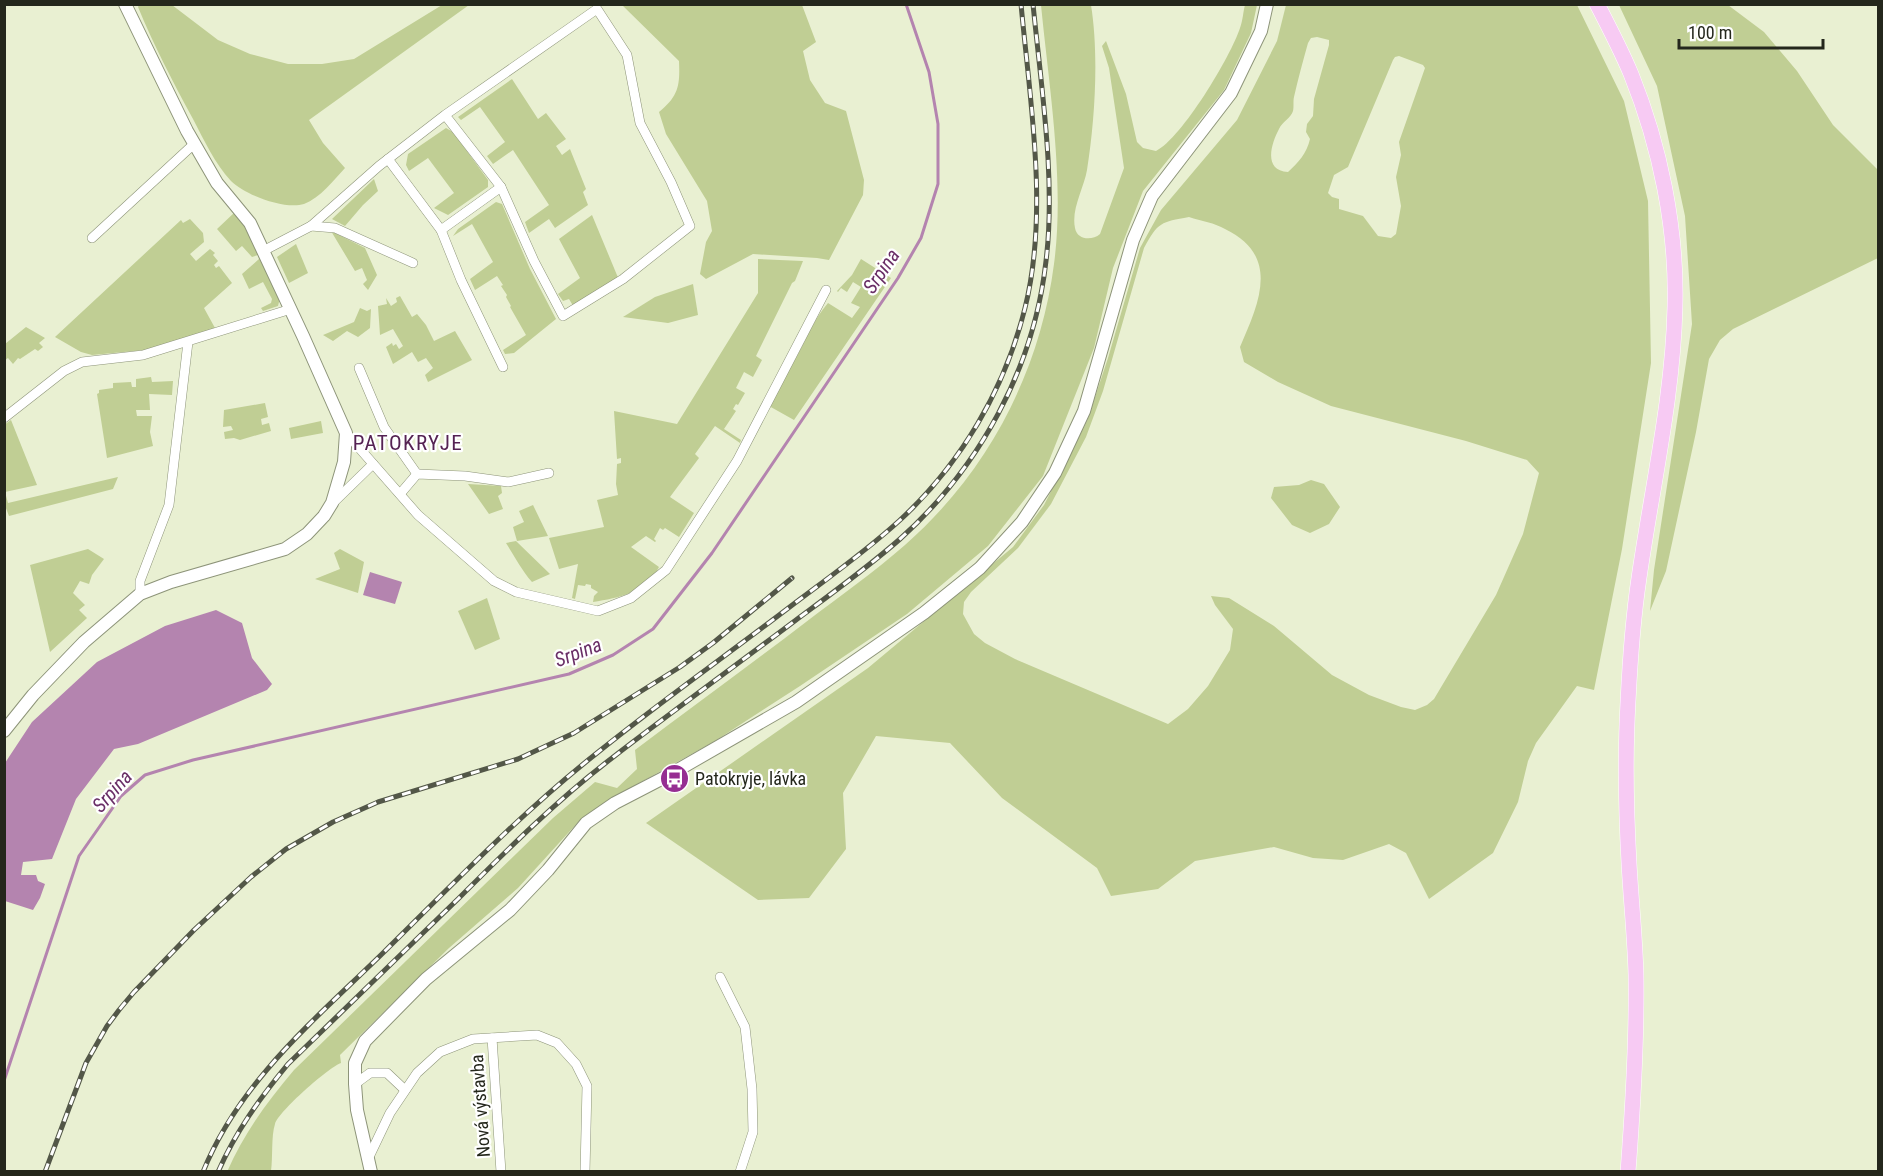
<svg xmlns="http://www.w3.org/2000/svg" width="1883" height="1176" font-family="'Roboto Condensed',sans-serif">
<rect width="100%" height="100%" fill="#e9f0d2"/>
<g fill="#c0ce94" fill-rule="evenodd">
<path d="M 139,5 L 172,5 L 218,40 L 250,54 L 288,64 L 322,64 L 354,59 L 442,5 L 469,5 L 309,120 L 323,143 L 345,168 C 334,180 320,198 304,204 C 285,210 245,195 231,181 C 215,164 204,140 193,119 C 173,82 154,46 138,7 Z"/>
<path d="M 622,5 L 802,5 L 816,42 L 803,51 L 810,80 L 825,103 L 846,111 L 864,180 L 863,195 L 829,260 L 817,258 L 753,254 L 706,279 L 700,274 L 706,242 L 712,231 L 707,201 L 666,134 L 659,112 C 679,96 680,85 679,61 Z"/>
<path d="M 1041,5 L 1091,5 C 1099,55 1095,120 1087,170 C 1084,188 1071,209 1075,228 C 1077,240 1092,241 1100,234 L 1124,168 L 1109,68 L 1102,46 L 1106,41 L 1126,94 L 1137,142 L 1143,148 L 1156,151 C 1182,138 1231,56 1240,28 C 1243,20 1243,12 1245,5 L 1257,5 L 1251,33 L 1224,90 L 1143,191 L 1113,268 L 1094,348 L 1043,476 L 988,546 L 907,614 L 800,686 L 715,741 L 616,796 L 580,820 L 518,888 L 449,948 L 340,1055 L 341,1063 C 328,1068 279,1111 275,1124 C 271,1136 273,1158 271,1171 L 227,1172 C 244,1133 267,1102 294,1070 L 553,818 L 595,782 L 617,788 L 637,769 L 635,750 C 692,707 750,665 806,622 C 839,597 874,572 905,545 C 988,472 1040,372 1054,264 C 1065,182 1049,87 1041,5 Z"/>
<path d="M 1286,5 L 1577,5 L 1624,101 L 1648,201 L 1651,363 L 1622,549 L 1594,690 L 1577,686 L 1536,743 L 1528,761 L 1518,802 L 1493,853 L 1429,899 L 1406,853 L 1389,844 L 1343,860 L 1313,858 L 1274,847 L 1195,861 L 1158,889 L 1111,896 L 1097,868 L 1002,798 L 950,743 L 876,736 L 843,793 L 846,849 L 809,898 L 758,900 L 646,823 L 868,668 L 1013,547 L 1044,505 L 1087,421 L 1108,358 L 1140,248 L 1161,210 L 1237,120 L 1277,41 ZM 1317,37 L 1329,40 L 1329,45 L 1314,99 L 1313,116 L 1307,124 L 1306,132 L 1310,139 C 1307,153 1298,163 1288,172 C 1263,171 1271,144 1279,129 C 1282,122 1291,118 1293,111 C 1294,107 1293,101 1294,97 C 1298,79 1303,61 1308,43 L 1311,38 ZM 1399,56 L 1423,65 L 1425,68 L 1399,142 L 1401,155 L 1396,177 L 1401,206 L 1396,234 L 1391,238 L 1378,236 L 1363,216 L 1339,209 L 1339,199 L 1332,197 L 1328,193 L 1334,175 L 1348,167 L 1393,60 L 1395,57 ZM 1189,217 C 1201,221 1215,223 1225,229 C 1281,256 1259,303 1240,347 L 1244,362 L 1278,382 L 1331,406 L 1466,441 L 1527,460 L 1539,473 L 1523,534 L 1496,595 L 1434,699 L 1427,705 L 1415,710 L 1401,707 L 1369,695 L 1332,675 L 1274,626 L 1229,598 L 1211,596 L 1215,605 L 1233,629 L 1230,650 L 1208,686 L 1188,709 L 1168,724 L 1015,659 L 985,643 L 974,634 L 963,614 L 964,602 L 971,592 L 1018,548 L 1051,504 L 1086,437 L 1103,391 L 1144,248 C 1158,222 1161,222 1189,217 Z"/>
<path d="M 1619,5 L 1728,5 L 1764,32 L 1797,71 L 1833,125 L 1878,170 L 1878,258 L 1733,329 L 1720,340 L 1709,359 L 1696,432 L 1666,571 L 1650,611 L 1654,570 L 1692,324 L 1685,216 L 1657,86 Z"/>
<path d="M 512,79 L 538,119 L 546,113 L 566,139 L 556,146 L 562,155 L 570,149 L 586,189 L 583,192 L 588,205 L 555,228 L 549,219 L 529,233 L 525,222 L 549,205 L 513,150 L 493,164 L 487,156 L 505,142 L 480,107 L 461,120 L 458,117 Z"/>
<path d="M 446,128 L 453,132 L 488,180 L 488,187 L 448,215 L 434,208 L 454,193 L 428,158 L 409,171 L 406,165 L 408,154 Z"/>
<path d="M 374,179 L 378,191 L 363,205 L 345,226 L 332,219 Z"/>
<path d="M 496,202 L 502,204 L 530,269 L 556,319 L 514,353 L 505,354 L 503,350 L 526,335 L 510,307 L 511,306 L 506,297 L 507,295 L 501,286 L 503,285 L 497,276 L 475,290 L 470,279 L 493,262 L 472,224 L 453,236 L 458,229 Z"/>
<path d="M 235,212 L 247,229 L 280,298 L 278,306 L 263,311 L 261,308 L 271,303 L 272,299 L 263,282 L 249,289 L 242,274 L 259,259 L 258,255 L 252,257 L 242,246 L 236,251 L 217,229 Z"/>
<path d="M 592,215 L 619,280 L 575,309 L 569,299 L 563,301 L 558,294 L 580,278 L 559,239 Z"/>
<path d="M 190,219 L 203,233 L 204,242 L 190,254 L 196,261 L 210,249 L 215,253 L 213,255 L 218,261 L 214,265 L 216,268 L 219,266 L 232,283 L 204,308 L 215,328 L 145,350 L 92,355 L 81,352 L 55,337 L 181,220 L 183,223 Z"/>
<path d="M 331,231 L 365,248 L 377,275 L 368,290 L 363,284 L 367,280 L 362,268 L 355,271 Z"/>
<path d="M 296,244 L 308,273 L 289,283 L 277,257 Z"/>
<path d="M 758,259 L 803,261 L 795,281 L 792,283 L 756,356 L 762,360 L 753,377 L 744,372 L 736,388 L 745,393 L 738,405 L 736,404 L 733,409 L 736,411 L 724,429 L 741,440 L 740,443 L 715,426 L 695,454 L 699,458 L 670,497 L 694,513 L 679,537 L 665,528 L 663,530 L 660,528 L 654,539 L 656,541 L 655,542 L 646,536 L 631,547 L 659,567 C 647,592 619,598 593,602 L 594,596 L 598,592 L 591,588 L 591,585 L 586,584 L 585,586 L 578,585 L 575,599 L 572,598 L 578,564 L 559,569 L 549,538 L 604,527 L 597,500 L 618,495 L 616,484 L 617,464 L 621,463 L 621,458 L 617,459 L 614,411 L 677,424 L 758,293 Z"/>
<path d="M 861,259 L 891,278 L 794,420 L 769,406 C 777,388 788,373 797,356 C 807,338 814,319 828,303 L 852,318 L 860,307 L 851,303 L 861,287 L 853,282 L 847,292 L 841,288 L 838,292 L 837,291 L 852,275 Z"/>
<path d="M 693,284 L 698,315 L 668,323 L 623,317 L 655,297 Z"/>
<path d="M 400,296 L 412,317 L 417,314 L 426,325 L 434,341 L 455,331 L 472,360 L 428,382 L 425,375 L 433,368 L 426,358 L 418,362 L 412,352 L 393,364 L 386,347 L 392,343 L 393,346 L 396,344 L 399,349 L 403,346 L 393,329 L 380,335 L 378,306 L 387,304 L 386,298 L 391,306 L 397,302 L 396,298 Z"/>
<path d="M 360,308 L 367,311 L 371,309 L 370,328 L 358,337 L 347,331 L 333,341 L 323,335 L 354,322 Z"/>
<path d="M 26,327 L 45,338 L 39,343 L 43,347 L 38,351 L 35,349 L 20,359 L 18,358 L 13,364 L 8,358 L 5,360 L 5,344 Z"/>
<path d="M 151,377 L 152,382 L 173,381 L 172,395 L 149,394 L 150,410 L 136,410 L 137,416 L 152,416 L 150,432 L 153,446 L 107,458 L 97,394 L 99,393 L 99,390 L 113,388 L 113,383 L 131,382 L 132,387 L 136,387 L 136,379 Z"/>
<path d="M 265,403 L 268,417 L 261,419 L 262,425 L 269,423 L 271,431 L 240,440 L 234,438 L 225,439 L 224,432 L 233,430 L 231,426 L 223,427 L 224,410 Z"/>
<path d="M 11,420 L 37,485 L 5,492 L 8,503 L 118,477 L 113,489 L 9,516 L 4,503 L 4,425 Z"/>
<path d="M 321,421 L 323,433 L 291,439 L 289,428 Z"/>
<path d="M 1311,480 L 1324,484 L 1340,507 L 1329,524 L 1310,533 L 1292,525 L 1271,498 L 1274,487 L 1299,485 Z"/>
<path d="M 468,484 L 501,486 L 502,493 L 498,496 L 503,509 L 489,514 Z"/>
<path d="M 533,505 L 548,536 L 517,541 L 513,527 L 524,522 L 519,511 Z"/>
<path d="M 516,541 L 550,574 L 532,582 C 521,569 515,557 506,543 Z"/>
<path d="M 88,549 L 104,559 L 92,575 L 89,584 L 80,581 L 73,593 L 85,605 L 79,610 L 87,618 L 50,652 L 30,565 Z"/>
<path d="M 340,549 L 364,562 L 358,593 L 315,579 L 340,569 L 334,553 Z"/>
<path d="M 487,598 L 500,639 L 475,650 L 458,611 Z"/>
</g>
<g fill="#b484af">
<path d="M 370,572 L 402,582 L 395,604 L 363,595 Z"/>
<path d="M 216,610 L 242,623 L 252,658 L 272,684 L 267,690 L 138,744 L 114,749 L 76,799 L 52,859 L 23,862 L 21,875 L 36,875 L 38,881 L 45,884 L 40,898 L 33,910 L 5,901 L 5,763 L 32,722 L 97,662 L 165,626 Z"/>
</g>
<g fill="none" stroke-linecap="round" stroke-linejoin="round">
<path stroke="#b484af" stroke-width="3" d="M 4,1081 L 79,856 L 121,796 L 145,775 L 193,760 L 569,674 L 613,655 L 653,629 L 712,553 L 898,278 L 921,238 L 938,184 L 938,124 L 929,72 L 906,4"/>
<defs>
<g id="minor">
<path d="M 388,159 L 441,230 L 461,280 L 503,367"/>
<path d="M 311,226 L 335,228 L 413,263"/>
<path d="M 441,230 L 501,187"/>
<path d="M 92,238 L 195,143"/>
<path d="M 263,251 L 311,226 L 379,166 L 445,115 L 597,9 L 627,55 L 640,123 L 671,182 L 690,226 L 623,279 L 563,316 L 534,261 L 501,187 L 445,115"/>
<path d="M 359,368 L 384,427 L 417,474"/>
<path d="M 4,418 L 64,371 L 82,362 L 143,355 L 291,309"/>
<path d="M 346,433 L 418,515 L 494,581 L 516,592 L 598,611 L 631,598 L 666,570 L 737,461 L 826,290"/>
<path d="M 400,494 L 417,474 L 465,476 L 508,482 L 549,473"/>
<path d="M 334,502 L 373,464"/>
<path d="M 140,594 L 140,581 L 169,505 L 188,342"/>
<path d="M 720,977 L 745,1027 L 752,1089 L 753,1132 L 740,1172"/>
<path d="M 492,1038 L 501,1172"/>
<path d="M 355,1084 L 370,1073 L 387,1073 L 405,1090"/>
<path d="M 368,1159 L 390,1113 L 417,1073 L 440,1052 L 473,1039 L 537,1035 L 557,1043 L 576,1064 L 587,1086 L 585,1172"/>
</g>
<g id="tertiary">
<path d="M 4,731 L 33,695 L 84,642 L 140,594 L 171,582 L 285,549 L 307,534 L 324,516 L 332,503 L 344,462 L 346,433 L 303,336 L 250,223 L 217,183 L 187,131 L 125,4"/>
<path d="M 371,1172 L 357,1110 L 355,1084 L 355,1063 L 365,1041 L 426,979 L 510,910 L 548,870 L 586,823 L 615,803 L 669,775 L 796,702 L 924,613 L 980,568 L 1022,522 L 1055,473 L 1084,411 L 1133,240 L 1152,196 L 1231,93 L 1261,31 L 1267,4"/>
</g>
<path id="primary" d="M 1597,4 C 1609,27 1621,50 1631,74 C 1660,146 1677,228 1675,306 C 1673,398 1652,487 1639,578 C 1633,618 1630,661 1628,702 C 1625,755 1626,809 1629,863 C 1631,900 1635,938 1636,975 C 1637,1041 1633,1106 1628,1172"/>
</defs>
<use href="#minor" stroke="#8d9479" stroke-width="10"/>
<use href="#tertiary" stroke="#8d9479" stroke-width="14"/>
<use href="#primary" stroke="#fff" stroke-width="16"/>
<use href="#minor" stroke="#fff" stroke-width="9"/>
<use href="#tertiary" stroke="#fff" stroke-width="12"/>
<use href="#primary" stroke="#f7caf3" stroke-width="15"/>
<defs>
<g id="rail">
<path d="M 45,1172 L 86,1063 L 107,1026 L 119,1010 L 134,992 L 194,930 L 251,877 L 286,849 L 333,822 L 378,802 L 518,759 L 574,733 L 680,667 L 713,643 L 792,578"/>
<path d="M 203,1172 C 240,1080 317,1018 386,950 C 454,883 521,813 597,753 C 660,702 727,655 791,606 C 828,578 865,552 899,521 C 961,464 1005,389 1025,308 C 1049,212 1030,102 1021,4"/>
<path d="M 218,1172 C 236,1131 260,1098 288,1064 C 345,1009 401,954 458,899 C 507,850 557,800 612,758 C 673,711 735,666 796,620 C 831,594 867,568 900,539 C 980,467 1034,368 1046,261 C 1056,180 1041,86 1033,4"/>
</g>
</defs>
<use href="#rail" stroke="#535748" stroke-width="5"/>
<use href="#rail" stroke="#fff" stroke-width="3" stroke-dasharray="9" stroke-linecap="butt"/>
</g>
<defs>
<symbol id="bus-disc" viewBox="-11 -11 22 22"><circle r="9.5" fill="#962e92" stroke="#fff"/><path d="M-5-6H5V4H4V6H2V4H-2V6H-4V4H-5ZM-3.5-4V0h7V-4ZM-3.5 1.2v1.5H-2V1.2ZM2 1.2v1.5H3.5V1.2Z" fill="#fff"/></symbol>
</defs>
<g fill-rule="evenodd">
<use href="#bus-disc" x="658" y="762" width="33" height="33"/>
</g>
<g text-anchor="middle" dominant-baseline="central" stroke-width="4.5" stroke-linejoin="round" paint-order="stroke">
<g font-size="18" fill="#24271c" stroke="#fff" text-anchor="start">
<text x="695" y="778">Patokryje, lávka</text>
</g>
<g font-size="18" fill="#24271c" stroke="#fff">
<text transform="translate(480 1106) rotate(-94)">Nová výstavba</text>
</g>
<g font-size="20" font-style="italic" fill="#6a2f67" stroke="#fff">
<text transform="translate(881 271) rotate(-56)">Srpina</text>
<text transform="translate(578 652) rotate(-21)">Srpina</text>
<text transform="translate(112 791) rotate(-48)">Srpina</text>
</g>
<g font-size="21" letter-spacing="1.5" fill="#552353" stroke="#fff">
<text x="408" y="443">PATOKRYJE</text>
</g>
</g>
<rect width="1883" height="1176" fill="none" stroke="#24271c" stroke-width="12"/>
<path d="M1679 39v9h144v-9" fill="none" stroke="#24271c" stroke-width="3"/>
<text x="1688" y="39" font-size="18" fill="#24271c" stroke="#ffffff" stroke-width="4.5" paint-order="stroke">100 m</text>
</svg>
